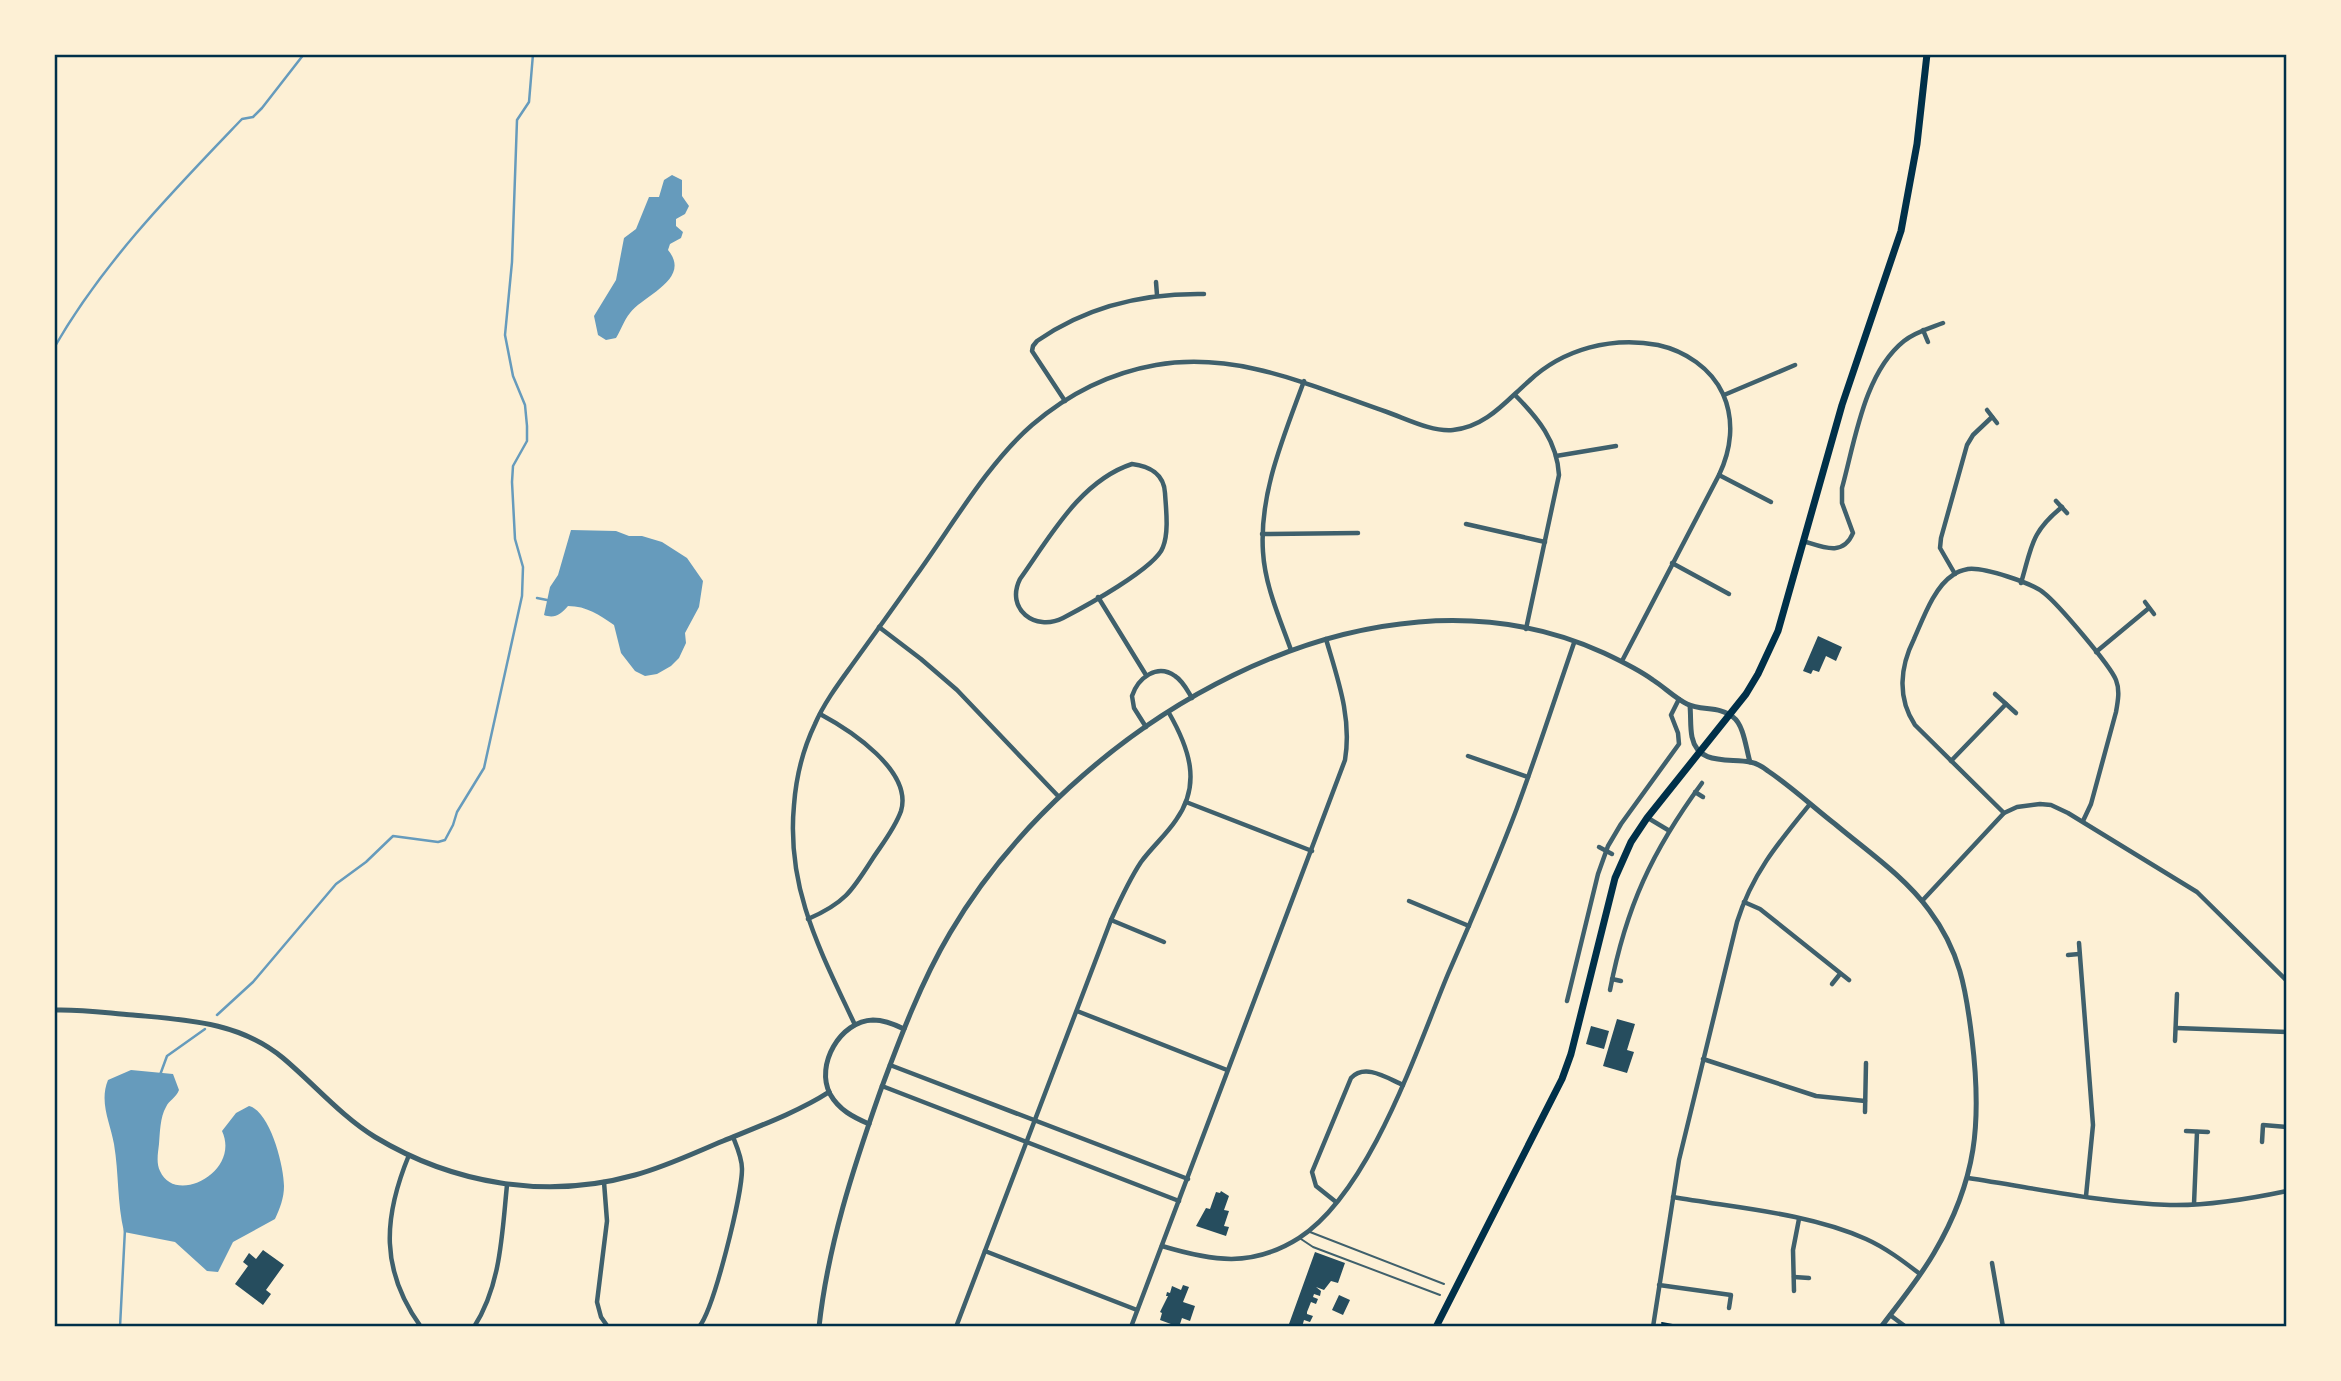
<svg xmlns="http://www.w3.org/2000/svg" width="2341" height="1381" font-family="Mulish,sans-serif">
<rect width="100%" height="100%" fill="#fdf0d5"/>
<g fill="#669bbc">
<path d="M 672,175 L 682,180 L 682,196 L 689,206 L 685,214 L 676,219 L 676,226 L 683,232 L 681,238 L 670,244 L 668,250 C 692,279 644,295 630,313 C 624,320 621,330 616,338 L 606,340 L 598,335 L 594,316 L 616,280 L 624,238 L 636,229 L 649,197 L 659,197 L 664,180 Z"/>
<path d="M 571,530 L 616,531 L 629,536 L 642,536 L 662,542 L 687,558 L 703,581 L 699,607 L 685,633 L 686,643 L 679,658 L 671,666 L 657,674 L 645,676 L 635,671 L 621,653 L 614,625 C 599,615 587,606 568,606 C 561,614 555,619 544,615 L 550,587 L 558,575 Z"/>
<path d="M 131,1070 L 173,1074 L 179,1090 C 176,1098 169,1100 166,1107 C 160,1117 160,1133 159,1144 C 158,1153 156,1163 160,1171 C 175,1206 241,1172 222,1131 L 236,1113 L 249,1106 C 270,1111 284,1166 284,1186 C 284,1198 280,1208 275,1219 L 233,1242 L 218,1272 L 207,1271 L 175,1242 L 124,1232 C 117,1203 119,1174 114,1144 C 110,1122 99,1102 108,1080 Z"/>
</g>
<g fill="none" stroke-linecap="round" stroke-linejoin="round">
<g stroke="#669bbc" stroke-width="2.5">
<path d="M 54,348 C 103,262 174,190 242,119 L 253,117 L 262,108 L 304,54"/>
<path d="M 537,598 L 547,600"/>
<path d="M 217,1015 L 253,982 L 336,884 L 366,862 L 393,836 L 438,842 L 445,840 L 453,825 L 457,812 L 484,768 L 522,596 L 523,567 L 515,539 L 512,482 L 513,466 L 527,441 L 527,426 L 525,405 L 513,376 L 505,335 L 512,262 L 517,120 L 529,102 L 533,54"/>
<path d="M 160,1075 L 167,1056 L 205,1029"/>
<path d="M 120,1327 L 125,1229"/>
</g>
</g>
<g fill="#264d5e">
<path d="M 1818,636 L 1842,647 L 1836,661 L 1826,656 L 1819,672 L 1813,670 L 1811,674 L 1803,671 Z"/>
<path d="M 1617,1019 L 1635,1024 L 1627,1050 L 1634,1052 L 1627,1073 L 1603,1066 Z"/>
<path d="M 1591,1026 L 1609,1031 L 1604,1049 L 1586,1044 Z"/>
<path d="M 1221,1191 L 1229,1196 L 1224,1210 L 1229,1211 L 1224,1226 L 1229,1227 L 1226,1236 L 1196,1226 L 1206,1208 L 1210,1209 L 1216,1192 L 1220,1193 Z"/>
<path d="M 263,1250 L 284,1265 L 266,1290 L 271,1294 L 263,1305 L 235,1284 L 248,1266 L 243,1262 L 249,1253 L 256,1259 Z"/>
<path d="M 1315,1252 L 1345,1263 L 1338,1283 L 1331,1281 L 1324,1290 L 1316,1287 L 1321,1291 L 1320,1296 L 1314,1294 L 1313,1297 L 1318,1299 L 1316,1304 L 1311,1302 L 1307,1312 L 1307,1314 L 1313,1316 L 1310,1322 L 1304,1320 L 1302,1327 L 1297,1327 L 1289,1324 Z"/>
<path d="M 1183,1285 L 1189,1287 L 1183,1302 L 1195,1306 L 1190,1321 L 1182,1318 L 1179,1327 L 1160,1320 L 1162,1313 L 1160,1312 L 1168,1296 L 1166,1296 L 1167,1292 L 1170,1293 L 1172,1286 L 1181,1290 Z"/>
<path d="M 1339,1295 L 1350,1300 L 1343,1315 L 1332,1310 Z"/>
</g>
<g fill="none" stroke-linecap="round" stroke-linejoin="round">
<path stroke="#003049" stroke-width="2" d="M 1662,1323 L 1683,1327"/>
<g stroke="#3f606c" stroke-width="2">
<path d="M 1310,1232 L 1444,1284"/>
<path d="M 1301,1239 L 1313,1247 L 1440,1295"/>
</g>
<g stroke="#3f606c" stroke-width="4.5">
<path d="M 1156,282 L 1157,295"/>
<path d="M 1923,330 L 1928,342"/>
<path d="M 1515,395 C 1538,418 1557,441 1559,475 L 1526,629"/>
<path d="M 1724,395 L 1795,365"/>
<path d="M 1065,401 L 1032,351 L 1033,346 L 1037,341 C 1087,306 1143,293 1204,294"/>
<path d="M 1987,410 L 1997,423"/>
<path d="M 1556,456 L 1616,446"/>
<path d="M 1132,464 C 1149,466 1164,474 1165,493 C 1166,509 1169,532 1163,547 C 1156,568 1084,607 1063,618 C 1035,632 1005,609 1020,579 C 1050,537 1080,481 1132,464 Z"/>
<path d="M 1719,475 L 1771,502"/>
<path d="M 2056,501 L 2067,513"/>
<path d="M 1466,524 L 1545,542"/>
<path d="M 1262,534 L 1358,533"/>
<path d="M 1803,541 C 1823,547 1843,557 1853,533 L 1842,503 L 1842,488 C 1855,441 1864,373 1904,341 C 1915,332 1930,328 1943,323"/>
<path d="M 1672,563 L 1729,594"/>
<path d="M 1955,574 L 1940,548 L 1941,538 L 1967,445 L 1973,435 L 1992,417"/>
<path d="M 2021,583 C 2032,546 2031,532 2062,507"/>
<path d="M 1098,597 L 1146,675"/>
<path d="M 2145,602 L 2154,614"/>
<path d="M 879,627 L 921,659 L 957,690 L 1059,797"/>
<path d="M 1291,650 C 1280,619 1265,586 1263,552 C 1259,493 1284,436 1304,381"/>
<path d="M 2096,652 L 2149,608"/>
<path d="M 1995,694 L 2016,713"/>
<path d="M 1146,727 L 1134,708 L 1132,696 C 1138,678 1157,663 1175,676 C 1183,681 1187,690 1192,698"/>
<path d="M 1468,756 L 1528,777"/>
<path d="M 1951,761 L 2006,704"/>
<path d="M 1695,792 L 1703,797"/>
<path d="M 1186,802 L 1312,851"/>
<path d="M 2004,813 L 1915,725 C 1897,698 1900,667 1914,639 C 1923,619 1934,587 1953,575 C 1957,572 1963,570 1968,569 C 1984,567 2032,583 2044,593 C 2058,604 2110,665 2116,680 C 2120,690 2118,701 2116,712 L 2091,804 L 2083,821"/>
<path d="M 1648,818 L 1668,830"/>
<path d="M 1599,847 L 1612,854"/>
<path d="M 1409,901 L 1469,926"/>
<path d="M 1922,901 L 2004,813 L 2017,807 L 2040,804 L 2051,805 L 2068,813 L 2197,892 L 2287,981"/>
<path d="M 1744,902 L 1760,909 L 1849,980"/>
<path d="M 808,919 C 845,903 852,891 873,858 C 883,843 895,828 901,811 C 913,771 850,730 820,714"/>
<path d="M 1111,920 L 1164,942"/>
<path d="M 2079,943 L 2093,1125 L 2086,1196"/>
<path d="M 2068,955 L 2079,954"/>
<path d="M 1612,979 L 1621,981"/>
<path d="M 1832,984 L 1840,974"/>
<path d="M 1610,990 C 1626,907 1652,851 1702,783"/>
<path d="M 1567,1001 L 1598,874 L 1608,846 L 1621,824 L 1679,744 L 1678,733 L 1671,715 L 1679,699"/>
<path d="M 1077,1011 L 1227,1070"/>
<path d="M 855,1025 C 821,952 786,889 794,805 C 796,778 803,749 815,724 C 824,703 839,683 852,665 C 873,636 894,607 915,577 C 950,529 987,464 1032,425 C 1067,395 1110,373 1156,365 C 1238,351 1311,386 1387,412 C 1407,419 1432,432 1453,430 C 1486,427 1506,401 1529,381 C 1563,349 1612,336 1658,345 C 1685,351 1711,368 1723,394 C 1735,421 1731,450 1719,475 L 1622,661"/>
<path d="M 2176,1028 L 2287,1032"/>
<path d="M 2175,1041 L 2177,994"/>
<path d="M 1703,1059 L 1816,1096 L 1865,1101"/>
<path d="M 890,1065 L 1188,1179"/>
<path d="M 882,1086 L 1179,1201"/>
<path d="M 1865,1112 L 1866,1063"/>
<path d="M 2186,1131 L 2208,1132"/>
<path d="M 2262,1142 L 2263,1125 L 2287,1127"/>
<path d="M 409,1155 C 383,1218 380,1270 421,1327"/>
<path d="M 1968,1178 C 2035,1188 2102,1203 2170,1205 C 2209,1206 2249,1199 2287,1191"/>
<path d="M 604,1182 L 607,1221 L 597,1302 L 601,1317 L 608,1327"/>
<path d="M 1673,1197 C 1736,1208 1808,1213 1866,1239 C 1886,1248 1903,1261 1920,1274"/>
<path d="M 1336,1202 L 1316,1186 L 1312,1172 L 1351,1078 C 1365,1063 1387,1078 1403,1085"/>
<path d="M 2194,1204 L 2197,1132"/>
<path d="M 1162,1246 C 1212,1261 1252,1268 1299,1238 C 1370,1192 1416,1051 1448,974 C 1472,919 1496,864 1517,808 C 1537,754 1555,698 1574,643"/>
<path d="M 985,1251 L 1137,1310"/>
<path d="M 1992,1263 L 2003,1327"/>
<path d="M 1794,1277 L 1809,1278"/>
<path d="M 1659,1285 L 1731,1295 L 1729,1308"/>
<path d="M 1794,1291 L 1793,1250 L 1799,1219"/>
<path d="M 1890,1315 L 1906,1327"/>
<path d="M 474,1327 C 501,1285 502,1234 507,1185"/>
<path d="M 699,1327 C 714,1309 742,1195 742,1169 C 742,1158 737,1147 733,1137"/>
<path d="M 956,1327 L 1111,920 C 1120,900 1129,880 1141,862 C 1152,847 1166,835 1176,820 C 1202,784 1189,748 1169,713"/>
<path d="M 1131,1327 L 1345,760 C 1352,718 1338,680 1326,639"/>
<path d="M 1653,1327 L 1679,1160 L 1737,922 C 1752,874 1778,843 1810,804"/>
</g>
<g stroke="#3f606c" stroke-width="5">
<path d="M 1690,706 C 1691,716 1690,727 1692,737 C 1698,766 1729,758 1750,762 C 1757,763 1763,767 1768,771 C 1792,787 1813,807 1835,824 C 1867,851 1904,876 1929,910 C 1960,951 1966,989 1972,1039 C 1982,1122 1977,1180 1934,1253 C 1919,1279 1899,1303 1881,1327"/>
<path d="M 54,1010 C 81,1009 107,1013 133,1015 C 187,1020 240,1022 283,1058 C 314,1084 341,1116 375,1137 C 453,1184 546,1200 635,1175 C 665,1167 694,1153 723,1141 C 757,1127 798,1112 829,1092"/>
<path d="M 869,1124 C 853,1117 839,1110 830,1094 C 815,1065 840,1021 873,1020 C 884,1020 894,1024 904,1029"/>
<path d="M 819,1327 C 828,1245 853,1169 880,1092 C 900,1038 921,982 950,933 C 1070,728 1367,544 1604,653 C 1621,661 1638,669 1653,680 C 1664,687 1675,698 1687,704 C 1701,711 1720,706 1733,717 C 1744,725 1746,749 1750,762"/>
</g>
<path stroke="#003049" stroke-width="7" d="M 1436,1327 L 1562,1079 L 1571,1054 L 1615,878 L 1631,842 L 1647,818 L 1746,694 L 1758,674 L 1778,631 L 1842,405 L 1901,231 L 1917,144 L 1927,54"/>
</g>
<rect width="2341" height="1381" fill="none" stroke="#fdf0d5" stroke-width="112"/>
<rect x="56" y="56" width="2229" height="1269" fill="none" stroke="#003049" stroke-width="2.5"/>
</svg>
